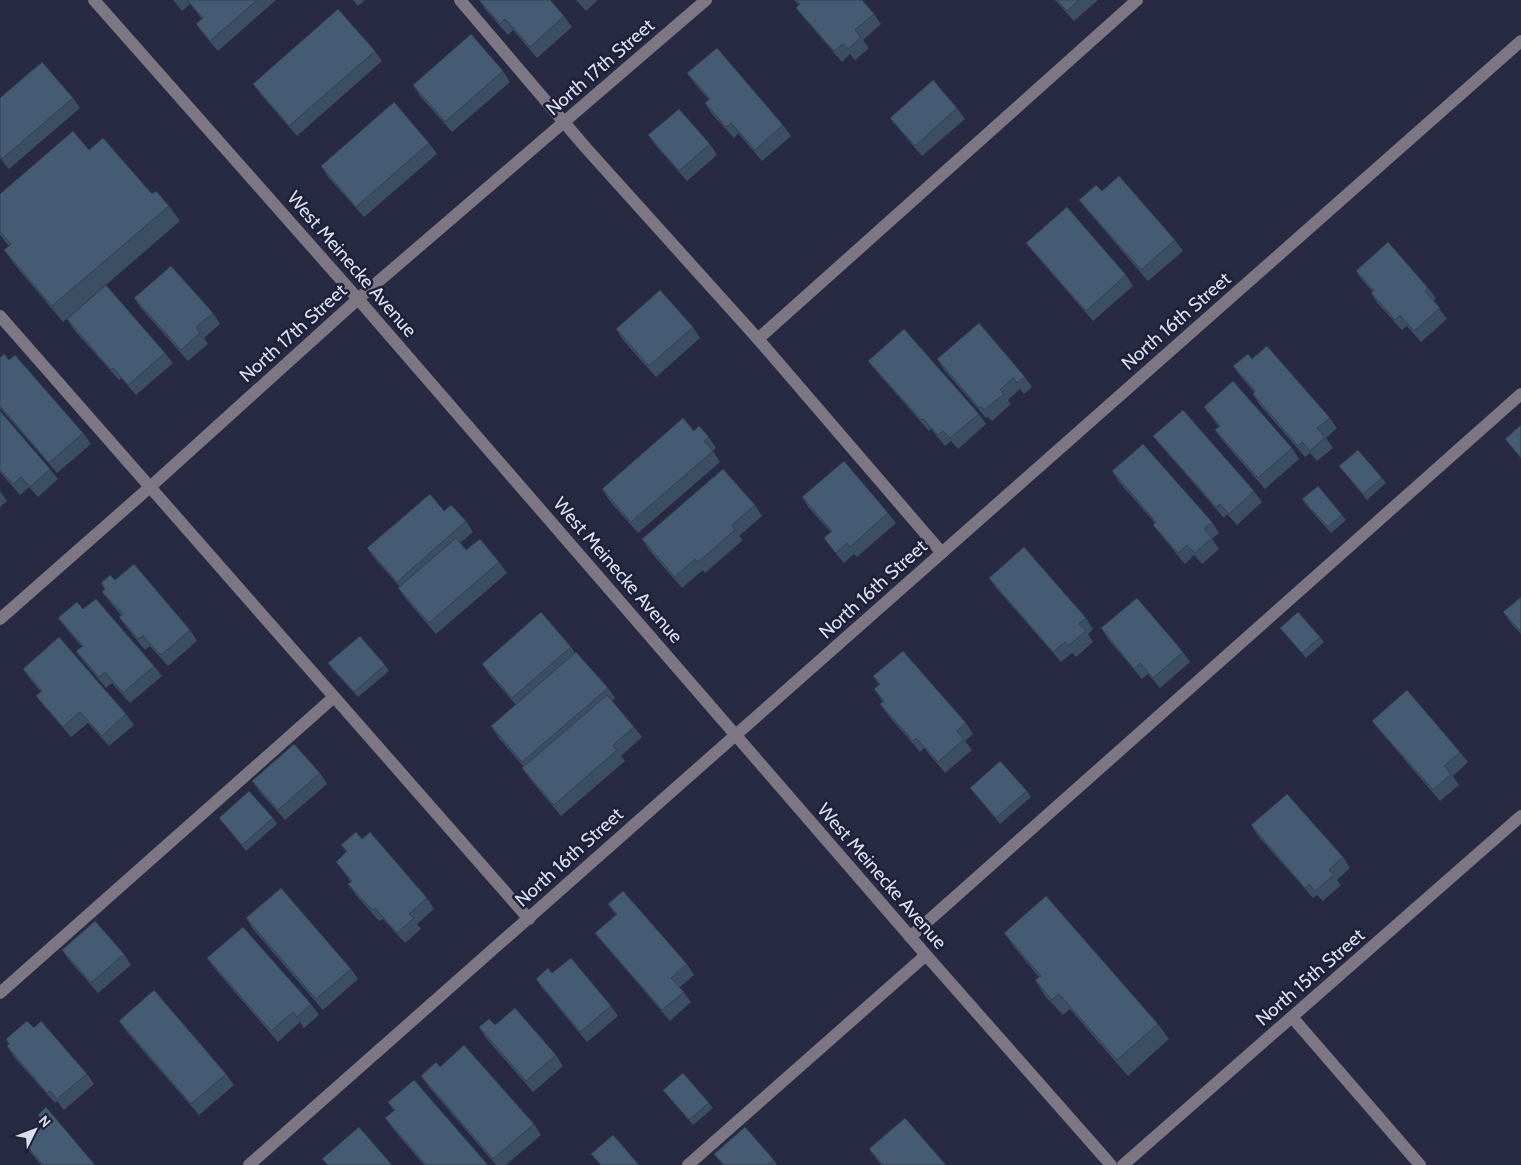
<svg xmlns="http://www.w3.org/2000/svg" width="1521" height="1165" font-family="Cabin,sans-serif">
<rect width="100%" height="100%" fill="#282a44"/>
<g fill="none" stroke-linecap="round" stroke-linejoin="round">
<g stroke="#7d7683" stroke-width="12">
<path d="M 94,0 L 358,299 L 926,955 L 1111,1165"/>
<path d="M 460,0 L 586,148 L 758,339 L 942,553"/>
<path d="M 0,316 L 529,919"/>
<path d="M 758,339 L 1137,0"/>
<path d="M 0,619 L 150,487 L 358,299 L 706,0"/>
<path d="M 910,937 L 1521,394"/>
<path d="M 0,993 L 334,697"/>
<path d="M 1292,1017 L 1420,1165"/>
<path d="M 249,1165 L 1521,41"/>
<path d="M 688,1165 L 926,955"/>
<path d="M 1123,1165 L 1521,816"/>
</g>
</g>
<g fill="#3b4e63">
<path d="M 173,0 L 276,0 L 218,51 L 204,35 L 196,24 L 202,19 L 190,4 L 182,11 Z"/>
<path d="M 353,0 L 365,0 L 358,6 Z"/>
<path d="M 479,0 L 564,16 L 572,27 L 537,58 L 513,30 L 508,35 L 485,9 Z"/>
<path d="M 576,0 L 598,0 L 586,11 Z"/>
<path d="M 794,0 L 862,0 L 874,14 L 881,24 L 863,40 L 869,48 L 855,60 L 850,54 L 842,62 L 804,18 L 796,8 L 799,5 Z"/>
<path d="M 1055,0 L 1098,0 L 1074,21 Z"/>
<path d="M 375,51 L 382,61 L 297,136 L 261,95 L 253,84 Z"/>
<path d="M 503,71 L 510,82 L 452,132 L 420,96 L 413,85 Z"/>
<path d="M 687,73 L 783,125 L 791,136 L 762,161 L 738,133 L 734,138 L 712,114 L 705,103 L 709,100 L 695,84 Z"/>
<path d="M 0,98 L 73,98 L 80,108 L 9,169 L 0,158 Z"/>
<path d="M 957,108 L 965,119 L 922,156 L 898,128 L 890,118 Z"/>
<path d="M 648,135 L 710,144 L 717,155 L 687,181 L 656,146 Z"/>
<path d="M 429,143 L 437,154 L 364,217 L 328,177 L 321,166 Z"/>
<path d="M 89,150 L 169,206 L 180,221 L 63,322 L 15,265 L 4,250 L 9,246 L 0,235 L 0,194 Z"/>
<path d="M 1102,191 L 1175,240 L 1183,251 L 1148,281 L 1087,210 L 1079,200 Z"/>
<path d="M 1026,243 L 1126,275 L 1133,286 L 1093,321 L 1034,253 Z"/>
<path d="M 1356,271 L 1428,288 L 1436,298 L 1433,301 L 1447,319 L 1421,342 L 1407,326 L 1402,330 L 1378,304 L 1371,293 L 1373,292 L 1363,281 Z"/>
<path d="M 134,298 L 213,313 L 220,324 L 204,338 L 208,344 L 188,361 L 141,308 Z"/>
<path d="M 67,319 L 165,353 L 173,363 L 136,395 L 121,378 L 119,380 L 74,330 Z"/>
<path d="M 693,327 L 700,338 L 656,377 L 623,340 L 616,329 Z"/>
<path d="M 0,358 L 9,360 L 83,433 L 91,444 L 57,473 L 0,408 Z"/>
<path d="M 937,359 L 1025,377 L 1032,387 L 1024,394 L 1020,389 L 1008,400 L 1011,404 L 992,421 L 988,417 L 986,418 L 944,370 Z"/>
<path d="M 1252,359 L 1330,418 L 1337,428 L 1326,438 L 1333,448 L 1317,461 L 1310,453 L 1305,457 L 1260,405 L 1253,394 L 1254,392 L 1241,377 L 1233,366 Z"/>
<path d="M 868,361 L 979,414 L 986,424 L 958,449 L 951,441 L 945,446 L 931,429 L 929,431 L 876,371 Z"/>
<path d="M 1204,407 L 1292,448 L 1299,459 L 1265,489 L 1223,441 L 1215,430 L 1219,427 Z"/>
<path d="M 0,411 L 50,469 L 58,479 L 38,497 L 29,487 L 20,495 L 0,472 Z"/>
<path d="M 694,431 L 709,437 L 716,448 L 713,451 L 720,462 L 638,533 L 609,500 L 602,489 Z"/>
<path d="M 1153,436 L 1254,491 L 1262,502 L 1237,525 L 1227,514 L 1224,518 L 1161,446 Z"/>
<path d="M 1339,466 L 1382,478 L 1386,483 L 1367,500 Z"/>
<path d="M 1112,471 L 1212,522 L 1219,533 L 1212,539 L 1219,549 L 1202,564 L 1194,555 L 1185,564 L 1161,535 L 1153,525 L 1155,523 L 1119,482 Z"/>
<path d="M 0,491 L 7,501 L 0,507 Z"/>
<path d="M 802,497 L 888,513 L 896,523 L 857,557 L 854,554 L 844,563 L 832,549 L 824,538 L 831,532 L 809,508 Z"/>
<path d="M 1302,499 L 1342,515 L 1346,520 L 1331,533 L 1306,505 Z"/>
<path d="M 755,505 L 762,516 L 739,536 L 743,540 L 705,573 L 703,570 L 682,588 L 649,550 L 642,539 Z"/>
<path d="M 444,511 L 466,521 L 473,532 L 460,543 L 466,550 L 499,562 L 507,573 L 436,634 L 406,599 L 398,588 L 400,587 L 375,559 L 367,548 Z"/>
<path d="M 989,578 L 1086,618 L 1093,629 L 1088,634 L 1093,642 L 1076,657 L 1072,653 L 1061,662 L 996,588 Z"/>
<path d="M 115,580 L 190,630 L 197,641 L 168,666 L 150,646 L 145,650 L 127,628 L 119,617 L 121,615 L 110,602 L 102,592 Z"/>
<path d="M 1521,597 L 1521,634 L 1511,623 L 1503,612 Z"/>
<path d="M 83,609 L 154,666 L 162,676 L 130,703 L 112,683 L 106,688 L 84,662 L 76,651 L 82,647 L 66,628 L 58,618 Z"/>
<path d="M 1101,628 L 1183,652 L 1190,662 L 1160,688 L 1148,674 L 1142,679 L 1108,639 Z"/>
<path d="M 1280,628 L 1320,637 L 1324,642 L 1306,658 Z"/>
<path d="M 571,647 L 575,653 L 608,688 L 615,698 L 612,701 L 634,727 L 642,737 L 621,756 L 625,761 L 561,816 L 530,779 L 522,768 L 524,767 L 498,737 L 491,726 L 516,705 L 489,674 L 482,664 Z"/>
<path d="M 328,663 L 385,665 L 389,671 L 358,697 L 332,669 Z"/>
<path d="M 23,669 L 126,714 L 134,725 L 109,746 L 88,723 L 71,737 L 44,706 L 36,696 L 41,692 L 30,679 Z"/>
<path d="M 873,676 L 966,723 L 973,734 L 965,741 L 972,750 L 945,773 L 924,748 L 920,752 L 888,715 L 880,704 L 883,702 L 874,689 L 879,685 Z"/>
<path d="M 1372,721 L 1460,752 L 1468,762 L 1453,776 L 1459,785 L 1440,801 L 1380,731 Z"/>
<path d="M 320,773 L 327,784 L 285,820 L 259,791 L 252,781 Z"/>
<path d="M 970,788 L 1027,791 L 1031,797 L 1000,824 Z"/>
<path d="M 219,818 L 273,818 L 277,824 L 246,851 Z"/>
<path d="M 1251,825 L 1343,857 L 1350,868 L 1337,880 L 1341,885 L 1323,901 L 1317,895 L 1313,898 L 1258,836 Z"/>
<path d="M 362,839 L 427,898 L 434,909 L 417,924 L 421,929 L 405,943 L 383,919 L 379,921 L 356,895 L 348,884 L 351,882 L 336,862 L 346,852 L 341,845 Z"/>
<path d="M 608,904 L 687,964 L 694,975 L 680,987 L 691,1002 L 670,1021 L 603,943 L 595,933 L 616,915 Z"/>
<path d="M 246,918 L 351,969 L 358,979 L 323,1010 L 253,929 Z"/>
<path d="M 1004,933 L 1158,1024 L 1169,1039 L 1128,1076 L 1070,1009 L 1063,1015 L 1045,996 L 1035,980 L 1039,977 L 1015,948 Z"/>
<path d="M 62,950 L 124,954 L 131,965 L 98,993 L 69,960 Z"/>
<path d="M 207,958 L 311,1004 L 319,1015 L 304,1028 L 300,1022 L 278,1042 L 215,969 Z"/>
<path d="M 552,973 L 611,1006 L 618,1016 L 587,1042 L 543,989 L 536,979 Z"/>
<path d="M 119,1021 L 226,1074 L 234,1085 L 199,1115 L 126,1031 Z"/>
<path d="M 495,1025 L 556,1055 L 563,1066 L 533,1092 L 486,1038 L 479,1027 Z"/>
<path d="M 34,1028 L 87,1074 L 94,1084 L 64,1110 L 57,1101 L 55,1103 L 14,1057 L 7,1046 Z"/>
<path d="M 440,1067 L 534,1124 L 541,1135 L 506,1165 L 496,1165 L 428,1086 L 421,1076 Z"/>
<path d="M 663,1090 L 709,1103 L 713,1108 L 693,1125 Z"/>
<path d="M 388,1102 L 488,1165 L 424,1165 L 393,1129 L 385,1118 L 394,1111 Z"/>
<path d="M 38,1115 L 95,1165 L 41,1165 L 31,1153 L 24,1143 L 45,1125 Z"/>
<path d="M 869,1149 L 946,1165 L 881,1165 Z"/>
<path d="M 714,1154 L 774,1160 L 777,1165 L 723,1165 Z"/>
</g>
<g fill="#455b73" stroke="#304050">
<path d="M 189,0 L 257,0 L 210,41 L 196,24 L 203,18 L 188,1 Z"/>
<path d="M 479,0 L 550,0 L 564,16 L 530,47 L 505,19 L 500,24 Z"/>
<path d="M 796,0 L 862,0 L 874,14 L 855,30 L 861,37 L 848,49 L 843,44 L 834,51 L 796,8 L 800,4 Z"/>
<path d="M 1057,0 L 1079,0 L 1067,11 Z"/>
<path d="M 338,9 L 375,51 L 289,126 L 253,84 Z"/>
<path d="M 471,34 L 503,71 L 445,122 L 413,85 Z"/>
<path d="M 717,48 L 783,125 L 755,150 L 731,123 L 726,127 L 705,103 L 710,99 L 687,73 Z"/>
<path d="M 42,62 L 73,98 L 2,159 L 0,156 L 0,98 Z"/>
<path d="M 933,80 L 957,108 L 915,146 L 890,118 Z"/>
<path d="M 394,102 L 429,143 L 356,207 L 321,166 Z"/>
<path d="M 679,109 L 710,144 L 679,171 L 648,135 Z"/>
<path d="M 73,131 L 89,150 L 103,138 L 152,194 L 156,191 L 169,206 L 52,306 L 4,250 L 11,244 L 0,232 L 0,194 Z"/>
<path d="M 1119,176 L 1175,240 L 1141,270 L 1079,200 L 1096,185 L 1102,191 Z"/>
<path d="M 1067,207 L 1126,275 L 1086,311 L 1026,243 Z"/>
<path d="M 1388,242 L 1428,288 L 1425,291 L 1440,308 L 1414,331 L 1400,315 L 1395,320 L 1371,293 L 1374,291 L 1356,271 Z"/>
<path d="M 171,266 L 213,313 L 196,327 L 200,333 L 181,350 L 134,298 Z"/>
<path d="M 106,285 L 165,353 L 128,385 L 113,368 L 111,370 L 67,319 Z"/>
<path d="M 660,290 L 693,327 L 649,366 L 616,329 Z"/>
<path d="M 979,323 L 1025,377 L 1017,383 L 1013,378 L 1000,390 L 1004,394 L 984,410 L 981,406 L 979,408 L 937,359 Z"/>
<path d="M 904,329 L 979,414 L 950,438 L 943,431 L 938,435 L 923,419 L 921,420 L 868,361 Z"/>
<path d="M 1267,346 L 1330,418 L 1317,428 L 1325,437 L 1310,451 L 1302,442 L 1298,446 L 1253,394 L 1255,391 L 1233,366 L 1248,354 L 1252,359 Z"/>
<path d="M 4,354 L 9,360 L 15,355 L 83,433 L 49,463 L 0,406 L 0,358 Z"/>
<path d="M 1233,381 L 1292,448 L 1258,478 L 1215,430 L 1220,426 L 1204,407 Z"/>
<path d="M 1183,410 L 1254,491 L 1229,514 L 1220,504 L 1216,507 L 1153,436 Z"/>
<path d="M 0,411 L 50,469 L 30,487 L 21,477 L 13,484 L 0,470 Z"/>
<path d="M 683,418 L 694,431 L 699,426 L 709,437 L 704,441 L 713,451 L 631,522 L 602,489 Z"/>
<path d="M 1521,425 L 1521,458 L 1505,439 Z"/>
<path d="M 1143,444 L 1212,522 L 1204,529 L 1212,538 L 1195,553 L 1187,545 L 1178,553 L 1153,525 L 1156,522 L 1112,471 Z"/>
<path d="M 1358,450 L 1382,478 L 1363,494 L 1339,466 Z"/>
<path d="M 844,461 L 888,513 L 850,547 L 847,543 L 836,553 L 824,538 L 832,531 L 802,497 Z"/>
<path d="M 723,469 L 755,505 L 732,525 L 735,530 L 698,562 L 695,559 L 675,577 L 642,539 Z"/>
<path d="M 1318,486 L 1342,515 L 1328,527 L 1302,499 Z"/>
<path d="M 430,494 L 444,511 L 451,505 L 466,521 L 397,582 L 367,548 Z"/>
<path d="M 456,538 L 466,550 L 480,539 L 499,562 L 429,623 L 398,588 Z"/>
<path d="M 1024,547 L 1086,618 L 1079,624 L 1086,631 L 1068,646 L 1065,642 L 1053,652 L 989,578 Z"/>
<path d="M 134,564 L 190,630 L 161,655 L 143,636 L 138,639 L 119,617 L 123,614 L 102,592 L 105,589 L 101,583 L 110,575 L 115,580 Z"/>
<path d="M 1521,597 L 1521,632 L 1503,612 Z"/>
<path d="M 1137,598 L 1183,652 L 1153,678 L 1140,663 L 1134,669 L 1101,628 Z"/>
<path d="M 96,599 L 154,666 L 123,693 L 105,672 L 99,677 L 76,651 L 83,646 L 58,618 L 77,602 L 83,609 Z"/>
<path d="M 541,612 L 571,647 L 512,698 L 482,664 Z"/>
<path d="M 1298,612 L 1320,637 L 1302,653 L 1280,628 Z"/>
<path d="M 360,636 L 385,665 L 354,692 L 328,663 Z"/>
<path d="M 59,637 L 126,714 L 102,736 L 80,712 L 63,727 L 36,696 L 42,691 L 23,669 Z"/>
<path d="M 903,651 L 966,723 L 957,731 L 964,739 L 938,762 L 916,738 L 913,741 L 880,704 L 884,701 L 874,689 L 880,684 L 873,676 Z"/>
<path d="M 576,652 L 608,688 L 522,762 L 491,726 Z"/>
<path d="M 1407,690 L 1460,752 L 1444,766 L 1451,774 L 1433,790 L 1372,721 Z"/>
<path d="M 607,695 L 634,727 L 613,745 L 617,750 L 554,805 L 522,768 Z"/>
<path d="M 294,744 L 320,773 L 278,810 L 252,781 Z"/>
<path d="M 1000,761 L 1027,791 L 996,818 L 970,788 Z"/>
<path d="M 249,791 L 273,818 L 242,845 L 219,818 Z"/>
<path d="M 1287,794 L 1343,857 L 1329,870 L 1334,875 L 1315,891 L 1309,884 L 1305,888 L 1251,825 Z"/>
<path d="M 356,832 L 362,839 L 370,832 L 427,898 L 409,914 L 414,918 L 397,933 L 375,908 L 372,910 L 348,884 L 352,881 L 336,862 L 347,851 L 341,845 Z"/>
<path d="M 281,888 L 351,969 L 316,999 L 246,918 Z"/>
<path d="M 623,891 L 687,964 L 671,978 L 684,992 L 662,1010 L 595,933 L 617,914 L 608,904 Z"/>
<path d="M 1046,896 L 1158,1024 L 1117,1060 L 1059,994 L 1052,1000 L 1035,980 L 1041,976 L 1004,933 Z"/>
<path d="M 95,921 L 124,954 L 91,983 L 62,950 Z"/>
<path d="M 243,927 L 311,1004 L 297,1017 L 293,1012 L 271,1031 L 207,958 Z"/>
<path d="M 571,958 L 611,1006 L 580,1032 L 536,979 L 548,968 L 552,973 Z"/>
<path d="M 154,990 L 226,1074 L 191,1104 L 119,1021 Z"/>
<path d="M 515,1008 L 556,1055 L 526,1081 L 479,1027 L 489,1019 L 495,1025 Z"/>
<path d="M 27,1021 L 34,1028 L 41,1021 L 87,1074 L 57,1099 L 50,1091 L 47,1093 L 7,1046 L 9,1044 L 6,1039 Z"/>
<path d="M 464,1045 L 534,1124 L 493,1159 L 421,1076 L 436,1062 L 440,1067 Z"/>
<path d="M 683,1073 L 709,1103 L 689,1120 L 663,1090 Z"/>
<path d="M 414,1080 L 488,1165 L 426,1165 L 385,1118 L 395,1110 L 388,1102 Z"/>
<path d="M 46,1107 L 95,1165 L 43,1165 L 24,1143 L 46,1124 L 38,1115 Z"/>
<path d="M 905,1118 L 946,1165 L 883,1165 L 869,1149 Z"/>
<path d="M 359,1127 L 392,1165 L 328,1165 L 322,1159 Z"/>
<path d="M 745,1127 L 774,1160 L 768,1165 L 724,1165 L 714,1154 Z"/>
<path d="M 613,1135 L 639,1165 L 601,1165 L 591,1154 Z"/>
</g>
<g text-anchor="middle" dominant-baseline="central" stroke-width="5" stroke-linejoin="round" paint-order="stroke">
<g font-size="19" fill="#dbdeef" stroke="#1e2039">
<text transform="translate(600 67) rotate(-41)">North 17th Street</text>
<text transform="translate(352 264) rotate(49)">West Meinecke Avenue</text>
<text transform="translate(1176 321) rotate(-41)">North 16th Street</text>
<text transform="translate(293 333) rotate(-42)">North 17th Street</text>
<text transform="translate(618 570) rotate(49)">West Meinecke Avenue</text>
<text transform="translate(873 589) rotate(-42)">North 16th Street</text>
<text transform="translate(569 857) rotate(-42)">North 16th Street</text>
<text transform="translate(882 876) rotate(49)">West Meinecke Avenue</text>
<text transform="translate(1310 977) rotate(-41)">North 15th Street</text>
</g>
</g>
<g transform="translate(35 1130) rotate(48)" stroke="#1e2039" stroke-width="4" paint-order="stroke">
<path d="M0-4L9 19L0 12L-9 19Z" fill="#dbdeef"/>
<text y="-8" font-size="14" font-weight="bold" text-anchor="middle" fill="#dbdeef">N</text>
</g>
</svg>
